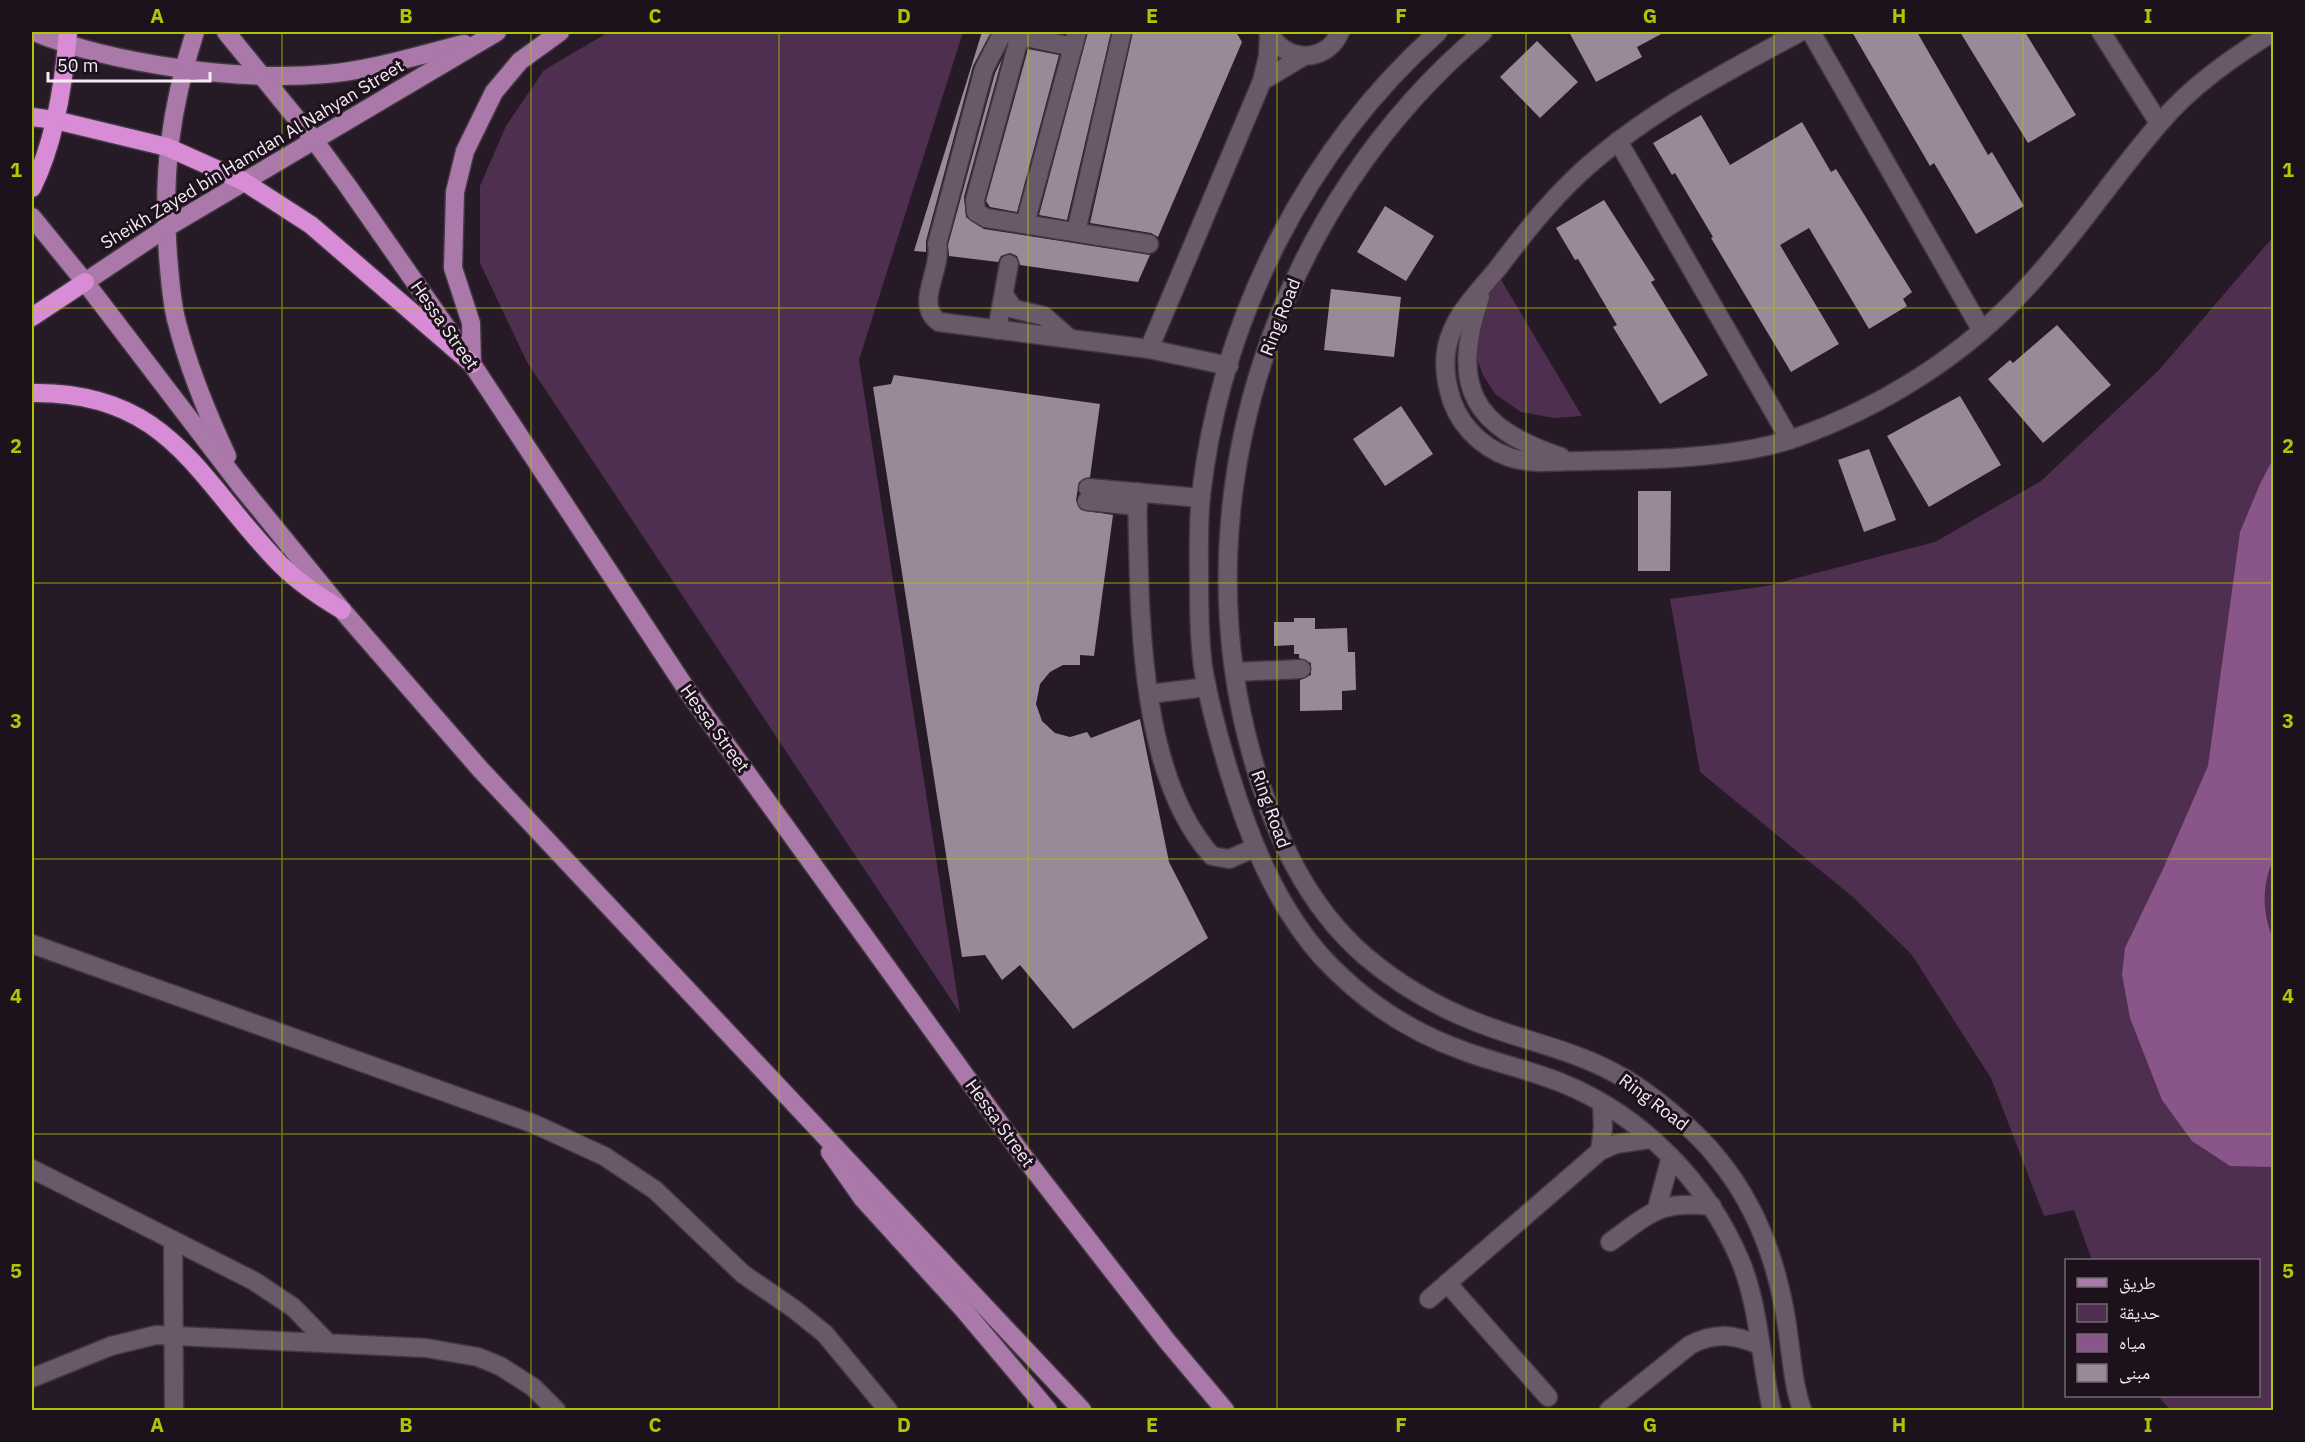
<svg xmlns="http://www.w3.org/2000/svg" width="2305" height="1442" font-family="'IBM Plex Sans','Noto Naskh Arabic',sans-serif">
<rect width="100%" height="100%" fill="#261a26"/>
<g fill="#4f2f4f">
<path d="M 609,32 L 963,32 L 859,360 L 960,1013 L 527,362 L 480,263 L 480,186 L 506,126 L 544,70 Z"/>
<path d="M 2273,237 L 2273,1410 L 2170,1410 L 2158,1396 L 2258,1396 L 2258,1260 L 2092,1260 L 2074,1210 L 2044,1216 L 1991,1078 L 1912,955 L 1854,898 L 1700,772 L 1670,599 L 1767,586 L 1935,542 L 2041,481 L 2159,370 Z"/>
<path d="M 1500,278 L 1582,416 L 1554,418 L 1521,412 L 1495,394 L 1483,375 L 1474,351 L 1484,302 Z"/>
</g>
<path fill="#8a5588" d="M 2273,459 L 2274,858 C 2261,886 2262,914 2274,941 L 2273,1167 L 2230,1166 L 2192,1141 L 2162,1100 L 2130,1018 L 2122,974 L 2125,948 L 2163,869 L 2208,766 L 2240,532 L 2260,484 Z"/>
<g fill="#9a8999">
<path d="M 982,32 L 991,32 L 973,66 L 926,241 L 926,252 L 914,251 Z"/>
<path d="M 1088,32 L 1111,32 L 1067,220 L 1039,215 Z"/>
<path d="M 1133,32 L 1236,32 L 1242,42 L 1158,237 L 1151,233 L 1090,223 Z"/>
<path d="M 1569,32 L 1665,32 L 1637,47 L 1642,57 L 1596,82 Z"/>
<path d="M 1852,32 L 1917,32 L 1988,155 L 1992,152 L 2024,206 L 1976,234 L 1934,163 L 1930,166 Z"/>
<path d="M 1960,32 L 2025,32 L 2076,115 L 2028,143 Z"/>
<path d="M 1537,41 L 1578,82 L 1540,118 L 1500,77 Z"/>
<path d="M 1028,49 L 1059,55 L 1017,212 L 990,207 L 986,201 Z"/>
<path d="M 1002,59 L 964,197 L 966,217 L 984,229 L 1150,255 L 1138,282 L 1020,265 L 1017,256 L 1010,253 L 1001,256 L 998,262 L 949,256 L 948,245 L 995,73 Z"/>
<path d="M 1701,115 L 1730,165 L 1802,122 L 1831,172 L 1836,169 L 1912,292 L 1903,299 L 1907,306 L 1869,329 L 1809,228 L 1780,245 L 1839,344 L 1791,372 L 1711,238 L 1713,237 L 1675,173 L 1672,175 L 1653,143 Z"/>
<path d="M 1604,200 L 1655,280 L 1651,282 L 1708,375 L 1660,404 L 1613,327 L 1617,325 L 1578,259 L 1575,260 L 1556,228 Z"/>
<path d="M 1385,206 L 1434,236 L 1406,281 L 1357,252 Z"/>
<path d="M 1331,289 L 1401,297 L 1394,357 L 1324,350 Z"/>
<path d="M 2057,325 L 2111,385 L 2043,443 L 1988,379 L 2010,360 L 2013,363 Z"/>
<path d="M 894,375 L 1100,404 L 1090,477 L 1079,482 L 1076,500 L 1081,510 L 1113,515 L 1094,656 L 1080,655 L 1080,665 L 1063,665 L 1050,672 L 1040,684 L 1036,704 L 1042,721 L 1055,733 L 1070,737 L 1087,732 L 1091,738 L 1140,719 L 1169,862 L 1208,938 L 1073,1029 L 1020,965 L 1002,980 L 985,955 L 962,957 L 873,387 L 891,384 Z"/>
<path d="M 1960,396 L 2001,465 L 1929,507 L 1887,436 Z"/>
<path d="M 1401,406 L 1433,454 L 1385,486 L 1353,439 Z"/>
<path d="M 1869,449 L 1896,520 L 1864,532 L 1838,460 Z"/>
<path d="M 1638,491 L 1671,491 L 1670,571 L 1638,571 Z"/>
<path d="M 1294,618 L 1315,618 L 1315,629 L 1347,628 L 1348,652 L 1355,652 L 1356,690 L 1342,691 L 1342,710 L 1300,711 L 1300,680 L 1311,675 L 1311,663 L 1299,658 L 1299,654 L 1294,654 L 1294,645 L 1274,646 L 1274,622 L 1294,622 Z"/>
</g>
<g fill="none" stroke-linecap="round" stroke-linejoin="round">
<defs>
<g id="minor">
<path d="M 1003,32 L 984,69 L 937,244 C 943,269 913,304 939,322 L 1149,349 L 1229,366"/>
<path d="M 1269,32 C 1283,62 1326,65 1340,32"/>
<path d="M 1438,32 C 1306,150 1221,319 1201,495 C 1198,523 1199,553 1199,581 C 1199,609 1199,638 1203,667 C 1209,703 1219,739 1230,775 C 1250,840 1276,905 1322,957 C 1361,999 1410,1032 1464,1051 C 1496,1063 1530,1070 1562,1083 C 1641,1115 1707,1182 1740,1260 C 1759,1305 1761,1363 1772,1410"/>
<path d="M 1483,32 C 1278,204 1178,495 1252,756 C 1273,831 1305,904 1365,956 C 1398,984 1435,1006 1476,1022 C 1521,1040 1570,1049 1613,1072 C 1648,1090 1696,1130 1719,1160 C 1754,1203 1774,1255 1784,1308 C 1791,1342 1791,1378 1802,1410"/>
<path d="M 1800,32 C 1723,74 1644,114 1579,174 C 1548,203 1523,235 1498,268 C 1482,288 1462,307 1452,331 C 1443,351 1444,371 1449,391 C 1456,422 1480,447 1509,457 C 1532,465 1556,461 1579,461 C 1643,460 1735,459 1795,438 C 1882,407 1964,356 2027,287 C 2075,236 2113,177 2159,124 C 2191,86 2232,58 2273,32"/>
<path d="M 1811,32 L 1982,331"/>
<path d="M 2101,32 L 2159,123"/>
<path d="M 1008,33 L 1073,47"/>
<path d="M 1020,35 L 975,200 L 976,212 L 986,218 L 1149,244"/>
<path d="M 1262,81 L 1304,56"/>
<path d="M 1618,141 L 1790,440"/>
<path d="M 1025,224 L 1077,32"/>
<path d="M 1076,232 L 1122,32"/>
<path d="M 1004,295 L 1014,309 L 1044,316 L 1069,338"/>
<path d="M 1480,297 C 1450,387 1472,427 1561,457"/>
<path d="M 997,330 L 1009,264"/>
<path d="M 1149,349 L 1262,81 L 1268,56 L 1269,33"/>
<path d="M 1088,488 L 1201,498"/>
<path d="M 1137,492 C 1140,600 1135,771 1212,856 L 1229,859 L 1255,848"/>
<path d="M 1087,501 L 1138,506"/>
<path d="M 1235,672 L 1301,669"/>
<path d="M 1149,694 L 1207,687"/>
<path d="M 32,944 L 534,1124 L 604,1156 L 655,1190 L 743,1274 L 794,1309 L 825,1334 L 888,1410"/>
<path d="M 1600,1151 L 1603,1127 L 1602,1104"/>
<path d="M 32,1169 L 254,1281 L 293,1307 L 328,1343"/>
<path d="M 1657,1208 L 1671,1157"/>
<path d="M 173,1240 L 174,1410"/>
<path d="M 1610,1242 C 1651,1213 1659,1200 1712,1206"/>
<path d="M 1447,1283 L 1548,1397"/>
<path d="M 1429,1299 L 1600,1151 L 1616,1144 L 1650,1139"/>
<path d="M 32,1378 L 111,1346 L 156,1335 L 426,1348 L 478,1357 L 500,1366 L 533,1387 L 556,1410"/>
<path d="M 1609,1410 L 1690,1345 C 1715,1332 1734,1334 1759,1345"/>
</g>
<g id="major">
<path d="M 34,32 C 112,64 241,82 326,74 C 373,70 419,55 464,44"/>
<path d="M 195,32 C 170,109 162,175 168,256 C 170,277 171,299 176,319 C 188,367 206,411 227,456"/>
<path d="M 226,32 L 314,140 L 347,185 L 472,364 L 689,693 L 1024,1157 L 1167,1341 L 1225,1410"/>
<path d="M 32,217 L 85,282 L 240,485 L 342,610 L 480,769 L 1082,1410"/>
<path d="M 85,282 L 166,228 L 497,32"/>
<path d="M 472,364 L 471,323 L 453,268 L 455,192 L 465,151 L 494,92 L 520,61 L 560,32"/>
<path d="M 830,1152 L 863,1199 L 963,1309 L 1048,1410"/>
</g>
<g id="highway">
<path d="M 32,117 L 55,120 L 167,147 L 243,181 L 311,225 L 472,364"/>
<path d="M 32,188 C 55,142 64,83 68,32"/>
<path d="M 32,317 L 85,282"/>
<path d="M 32,393 C 170,391 198,480 280,564 C 299,583 320,597 342,610"/>
</g>
</defs>
<use href="#minor" stroke="#413841" stroke-width="21"/>
<use href="#major" stroke="#413841" stroke-width="21"/>
<use href="#highway" stroke="#413841" stroke-width="21"/>
<use href="#minor" stroke="#6a5a69" stroke-width="18"/>
<use href="#major" stroke="#ab78aa" stroke-width="18"/>
<use href="#highway" stroke="#d78cd5" stroke-width="18"/>
</g>
<path fill="none" stroke="#afc506" stroke-width="1.5" stroke-opacity="0.55" d="M 282,32 L 282,1410M 531,32 L 531,1410M 779,32 L 779,1410M 1028,32 L 1028,1410M 1277,32 L 1277,1410M 1526,32 L 1526,1410M 1774,32 L 1774,1410M 2023,32 L 2023,1410M 32,308 L 2274,308M 32,583 L 2274,583M 32,859 L 2274,859M 32,1134 L 2274,1134"/>
<g text-anchor="middle" dominant-baseline="central" stroke-width="6" stroke-linejoin="round" paint-order="stroke">
<g font-size="18" fill="#f4ebf3" stroke="#1d111c">
<text transform="translate(252 154) rotate(-31)">Sheikh Zayed bin Hamdan Al Nahyan Street</text>
<text transform="translate(1280 317) rotate(-69)">Ring Road</text>
<text transform="translate(445 325) rotate(55)">Hessa Street</text>
<text transform="translate(715 728) rotate(54)">Hessa Street</text>
<text transform="translate(1271 809) rotate(70)">Ring Road</text>
<text transform="translate(1654 1102) rotate(37)">Ring Road</text>
<text transform="translate(1000 1123) rotate(54)">Hessa Street</text>
</g>
</g>
<rect width="2305" height="1442" fill="none" stroke="#1d111c" stroke-width="66"/>
<rect x="2065" y="1259" width="195" height="138" fill="#1d111c" stroke="#736872" stroke-width="1.5"/>
<rect x="2077" y="1278" width="30" height="9" fill="#ab78aa" stroke="#736872" stroke-width="1.5"/>
<text x="2119" y="1289" font-size="18" fill="#f4ebf3">طريق</text>
<rect x="2077" y="1304" width="30" height="18" fill="#4f2f4f" stroke="#736872" stroke-width="1.5"/>
<text x="2119" y="1319" font-size="18" fill="#f4ebf3">حديقة</text>
<rect x="2077" y="1334" width="30" height="18" fill="#8a5588" stroke="#736872" stroke-width="1.5"/>
<text x="2119" y="1349" font-size="18" fill="#f4ebf3">مياه</text>
<rect x="2077" y="1364" width="30" height="18" fill="#9a8999" stroke="#736872" stroke-width="1.5"/>
<text x="2119" y="1379" font-size="18" fill="#f4ebf3">مبنى</text>
<path d="M48 72v9h162v-9" fill="none" stroke="#f4ebf3" stroke-width="3"/>
<text x="57" y="72" font-size="18" fill="#f4ebf3" stroke="#1d111c" stroke-width="4.5" paint-order="stroke">50 m</text>
<rect x="33" y="33" width="2239" height="1376" fill="none" stroke="#afc506" stroke-width="2"/>
<g font-size="20" text-anchor="middle" font-weight="bold" fill="#afc506">
<text x="157" y="23">A</text>
<text x="406" y="23">B</text>
<text x="655" y="23">C</text>
<text x="904" y="23">D</text>
<text x="1152" y="23">E</text>
<text x="1401" y="23">F</text>
<text x="1650" y="23">G</text>
<text x="1899" y="23">H</text>
<text x="2148" y="23">I</text>
<text x="16" y="177">1</text>
<text x="2288" y="177">1</text>
<text x="16" y="453">2</text>
<text x="2288" y="453">2</text>
<text x="16" y="728">3</text>
<text x="2288" y="728">3</text>
<text x="16" y="1003">4</text>
<text x="2288" y="1003">4</text>
<text x="16" y="1278">5</text>
<text x="2288" y="1278">5</text>
<text x="157" y="1432">A</text>
<text x="406" y="1432">B</text>
<text x="655" y="1432">C</text>
<text x="904" y="1432">D</text>
<text x="1152" y="1432">E</text>
<text x="1401" y="1432">F</text>
<text x="1650" y="1432">G</text>
<text x="1899" y="1432">H</text>
<text x="2148" y="1432">I</text>
</g>
</svg>
